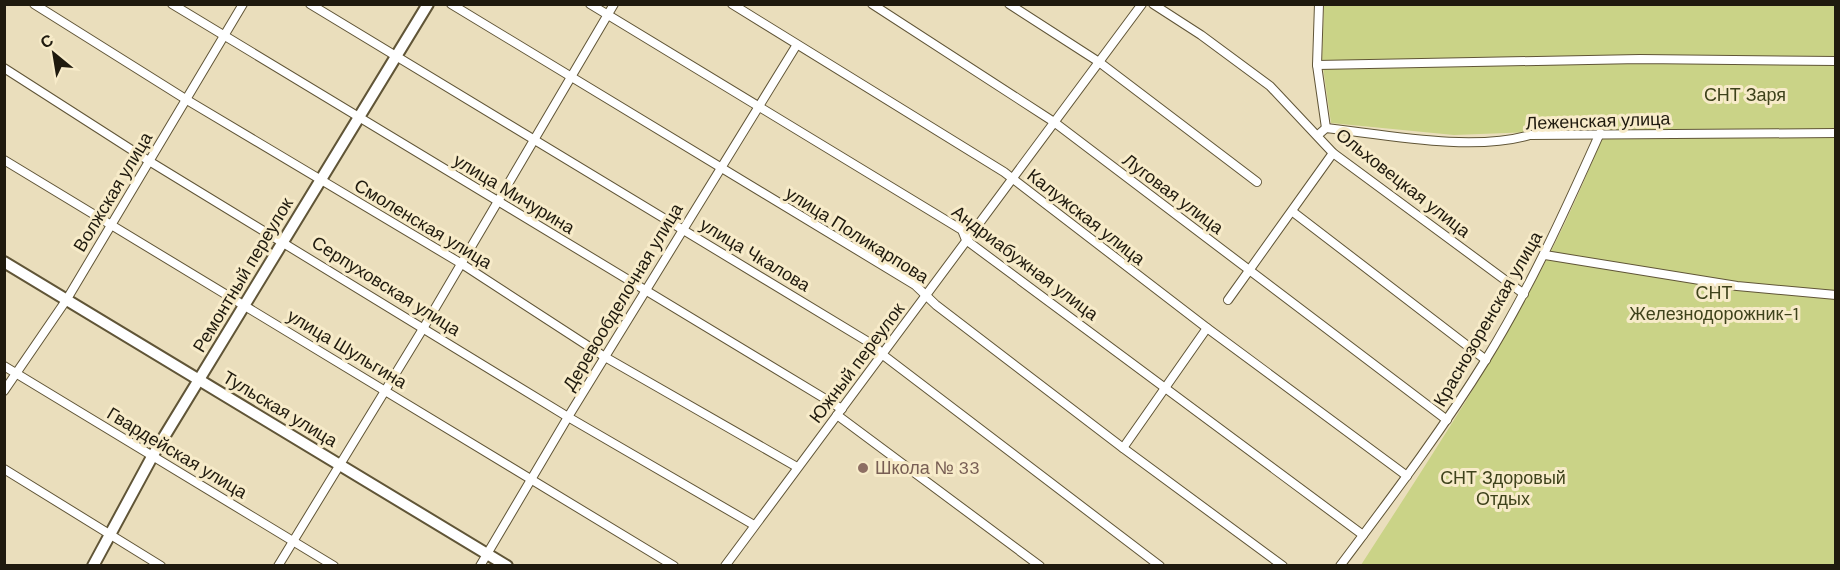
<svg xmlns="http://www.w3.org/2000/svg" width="1840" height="570" font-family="'DM Sans',sans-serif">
<rect width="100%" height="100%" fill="#eadebc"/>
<path fill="#cad387" d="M 1324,5 L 1835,5 L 1835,565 L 1361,565 C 1451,425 1546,286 1605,129 L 1454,135 L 1331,123 L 1322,61 Z"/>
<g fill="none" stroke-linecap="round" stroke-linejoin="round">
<defs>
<g id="minor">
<path d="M 34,4 L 187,100 L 462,264 L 605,357 L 797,467"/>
<path d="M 172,4 L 842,409"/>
<path d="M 310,4 L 875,346 L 883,355 L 1160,566"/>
<path d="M 451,4 L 915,285 L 936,305 L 1123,448 L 1283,566"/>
<path d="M 590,4 L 962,230 L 966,240 L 1363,535"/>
<path d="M 732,4 L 1004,172 L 1207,328 L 1407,476"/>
<path d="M 872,4 L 1054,122 L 1447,420"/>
<path d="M 1009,4 L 1099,62 L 1257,182"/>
<path d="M 1153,4 L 1201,35 L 1270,86 L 1333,153 L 1524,294"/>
<path d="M 1319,4 L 1317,65 L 1326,128"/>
<path d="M 1317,65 L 1640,59 L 1836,61"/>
<path d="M 4,68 L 149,161 L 568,417 L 754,525"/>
<path d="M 1318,135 L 1326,128 C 1387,135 1472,152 1530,135 L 1836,133"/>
<path d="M 4,160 L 674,566"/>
<path d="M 1293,212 L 1486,360"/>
<path d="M 1545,255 L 1737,286 L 1836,295"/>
<path d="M 1228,300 L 1333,153"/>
<path d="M 4,366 L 334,566"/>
<path d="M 4,391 L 67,299 L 243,4"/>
<path d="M 837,415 L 1040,566"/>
<path d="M 1123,448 L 1207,328"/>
<path d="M 4,469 L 161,566"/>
<path d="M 278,566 L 424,327 L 614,4"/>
<path d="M 480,566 L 568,417 L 796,46"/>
<path d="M 725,566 L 1142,4"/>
<path d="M 1340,566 C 1390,499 1441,432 1485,361 C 1530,288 1565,211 1600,133"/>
</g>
<g id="secondary">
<path d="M 4,262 L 507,566"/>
<path d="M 93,566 L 153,455 L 428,4"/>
</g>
</defs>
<use href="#minor" stroke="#605537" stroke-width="10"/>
<use href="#secondary" stroke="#605537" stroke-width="14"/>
<use href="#minor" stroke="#fff" stroke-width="8"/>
<use href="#secondary" stroke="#fff" stroke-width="10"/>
</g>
<circle fill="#8d6e63" stroke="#f7ebc9" stroke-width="2" cx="863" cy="468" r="6"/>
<g text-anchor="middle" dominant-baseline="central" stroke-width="6" stroke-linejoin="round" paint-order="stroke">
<g font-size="18" fill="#3e421b" stroke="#f7ebc9">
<text x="1745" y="95">СНТ Заря</text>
<text x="1714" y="293">СНТ<tspan x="1714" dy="21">Железнодорожник-1</tspan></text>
<text x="1503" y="478">СНТ Здоровый<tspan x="1503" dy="21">Отдых</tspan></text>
</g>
<g font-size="18" fill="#1f1a0e" stroke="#f7ebc9">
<text transform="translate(1598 121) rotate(-2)">Леженская улица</text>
<text transform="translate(1403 183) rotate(38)">Ольховецкая улица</text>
<text transform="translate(113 192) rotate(-59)">Волжская улица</text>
<text transform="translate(514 194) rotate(31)">улица Мичурина</text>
<text transform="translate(1173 194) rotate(37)">Луговая улица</text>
<text transform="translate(1086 217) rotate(38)">Калужская улица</text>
<text transform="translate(423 224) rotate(31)">Смоленская улица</text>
<text transform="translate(857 235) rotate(32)">улица Поликарпова</text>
<text transform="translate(755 255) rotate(31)">улица Чкалова</text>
<text transform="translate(1025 263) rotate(37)">Андриабужная улица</text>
<text transform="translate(243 275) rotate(-59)">Ремонтный переулок</text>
<text transform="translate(386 286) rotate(32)">Серпуховская улица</text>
<text transform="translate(623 297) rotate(-59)">Деревообделочная улица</text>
<text transform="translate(1488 319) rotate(-60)">Краснозоренская улица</text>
<text transform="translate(347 349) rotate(31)">улица Шульгина</text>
<text transform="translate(857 363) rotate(-53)">Южный переулок</text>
<text transform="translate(280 409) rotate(31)">Тульская улица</text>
<text transform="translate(177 453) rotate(31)">Гвардейская улица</text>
</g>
<g font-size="18" fill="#785e54" stroke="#f7ebc9" text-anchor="start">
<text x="875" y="468">Школа № 33</text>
</g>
</g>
<rect width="1840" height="570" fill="none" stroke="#1f1a0e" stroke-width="12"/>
<g transform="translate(54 54) rotate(330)" stroke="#f7ebc9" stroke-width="4.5" paint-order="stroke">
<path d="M0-4.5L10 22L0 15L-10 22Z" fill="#1f1a0e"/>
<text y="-9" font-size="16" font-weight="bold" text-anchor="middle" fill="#1f1a0e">С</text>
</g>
</svg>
